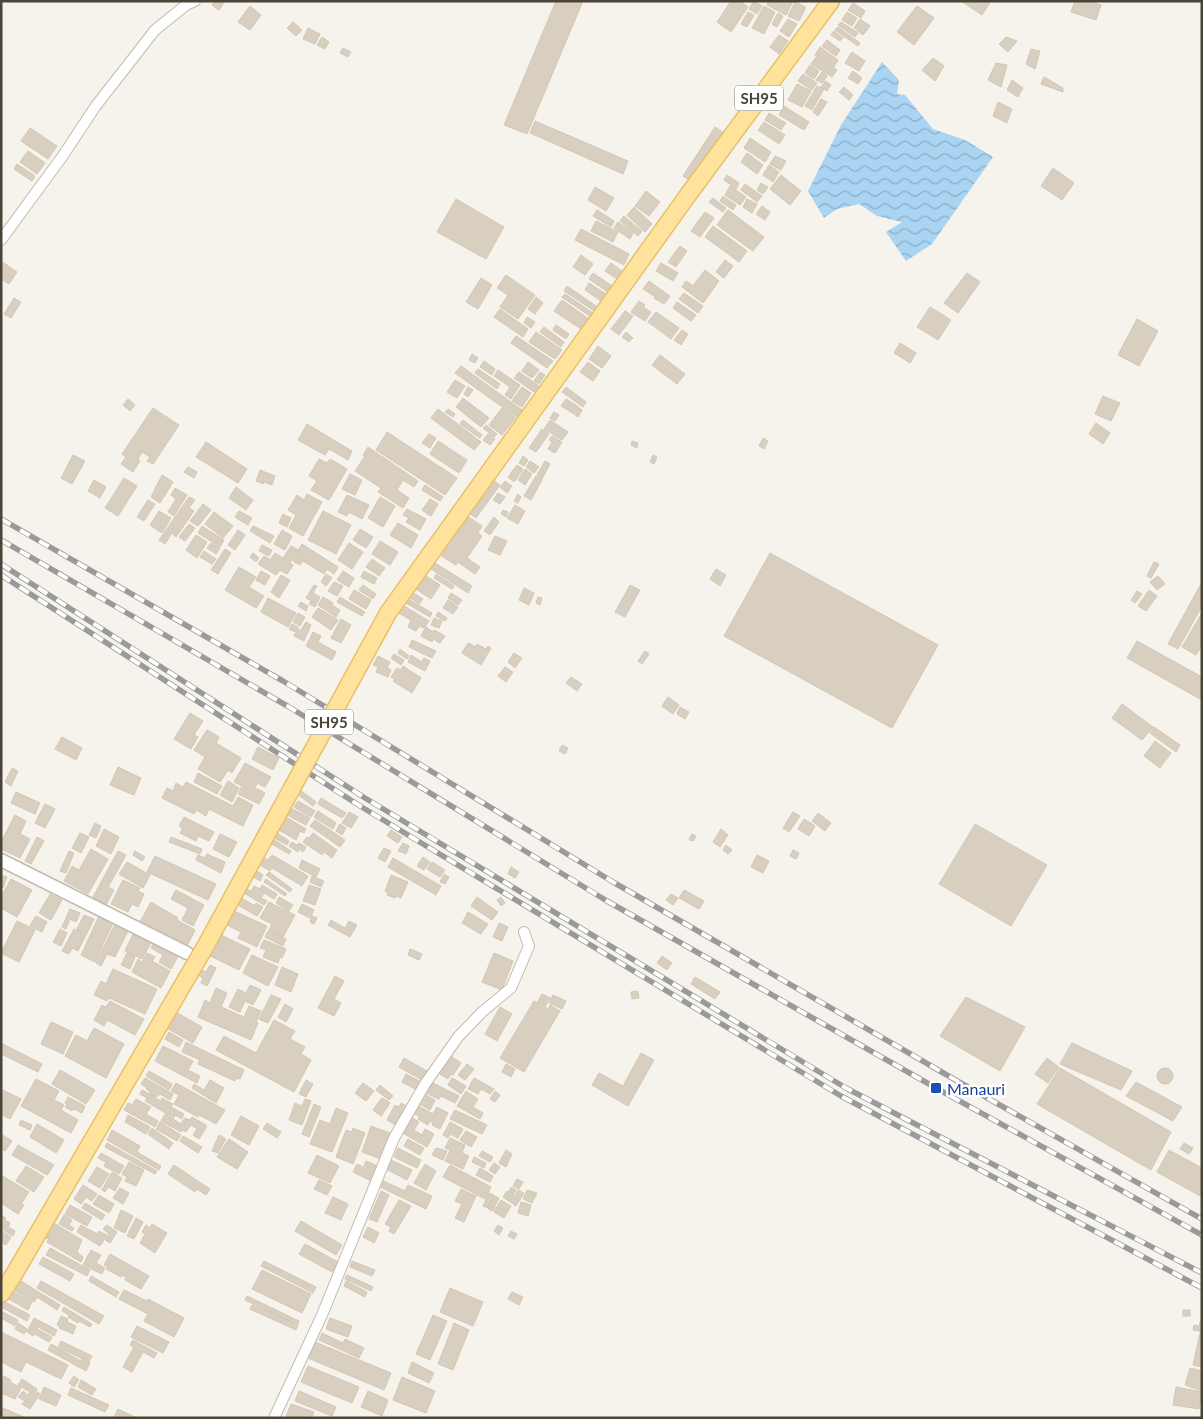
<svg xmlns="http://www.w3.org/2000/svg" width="1203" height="1419" font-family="Lato,sans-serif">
<defs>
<pattern id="water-waves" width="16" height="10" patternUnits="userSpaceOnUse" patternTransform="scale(1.25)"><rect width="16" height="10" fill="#a9d4f2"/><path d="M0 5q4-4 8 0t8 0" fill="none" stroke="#8caec5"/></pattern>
</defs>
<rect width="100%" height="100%" fill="#f6f3ec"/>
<path fill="url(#water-waves)" d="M 882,62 L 899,80 L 897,94 L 905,95 L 933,129 L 965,140 L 993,157 L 932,244 L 906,261 L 886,232 L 902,222 L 877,216 L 859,204 L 837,209 L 824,218 L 808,191 L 841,125 Z"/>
<g fill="#d8cfc1" stroke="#d3c7b4">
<path d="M 215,1 L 225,1 L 219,10 L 212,5 Z"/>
<path d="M 556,1 L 583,1 L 527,134 L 504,125 Z"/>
<path d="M 731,1 L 740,1 L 748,7 L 731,32 L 717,22 Z"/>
<path d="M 754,1 L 762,6 L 757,14 L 749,9 Z"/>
<path d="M 769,1 L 793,1 L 786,15 L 767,5 Z"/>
<path d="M 961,1 L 991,1 L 982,15 Z"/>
<path d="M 1075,1 L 1088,1 L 1101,5 L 1096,20 L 1071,12 Z"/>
<path d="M 795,2 L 806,7 L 799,21 L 788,16 Z"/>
<path d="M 853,3 L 865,11 L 861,18 L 848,10 Z"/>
<path d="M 250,6 L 261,15 L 250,30 L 238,22 Z"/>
<path d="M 764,6 L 775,12 L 764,34 L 752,28 Z"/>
<path d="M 917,6 L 934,18 L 914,45 L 897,32 Z"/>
<path d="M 748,12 L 754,15 L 747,27 L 741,24 Z"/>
<path d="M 847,12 L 857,18 L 852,26 L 842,20 Z"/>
<path d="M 778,13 L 783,16 L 777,27 L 772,24 Z"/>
<path d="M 788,19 L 797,24 L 789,37 L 780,31 Z"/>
<path d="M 860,19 L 870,26 L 863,35 L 854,28 Z"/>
<path d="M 293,22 L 302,30 L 296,36 L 287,28 Z"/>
<path d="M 841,22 L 858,33 L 855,37 L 838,25 Z"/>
<path d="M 838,27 L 860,43 L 858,46 L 835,30 Z"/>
<path d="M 308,28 L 320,34 L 315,44 L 303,39 Z"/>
<path d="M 834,31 L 843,38 L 840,41 L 831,35 Z"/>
<path d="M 779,35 L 788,41 L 779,54 L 770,47 Z"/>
<path d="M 322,37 L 329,42 L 325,49 L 317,45 Z"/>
<path d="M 1006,37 L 1017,41 L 1008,52 L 999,44 Z"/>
<path d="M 827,40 L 840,50 L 836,56 L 822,46 Z"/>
<path d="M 820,47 L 838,60 L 834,67 L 815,55 Z"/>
<path d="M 343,48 L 351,52 L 348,57 L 340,53 Z"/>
<path d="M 1031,49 L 1040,51 L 1035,69 L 1026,64 Z"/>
<path d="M 852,52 L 865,61 L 859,71 L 845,63 Z"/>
<path d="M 816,57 L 837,70 L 832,77 L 811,64 Z"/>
<path d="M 933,58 L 944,66 L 935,81 L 922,70 Z"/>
<path d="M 996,63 L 1007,65 L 1001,87 L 988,80 Z"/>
<path d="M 810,65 L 819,71 L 814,79 L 805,73 Z"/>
<path d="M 853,71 L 862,78 L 858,84 L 848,78 Z"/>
<path d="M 822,72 L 827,76 L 822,83 L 816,80 Z"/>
<path d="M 803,74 L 817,83 L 812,90 L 798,81 Z"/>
<path d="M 1044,77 L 1063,88 L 1063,92 L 1041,84 Z"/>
<path d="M 1012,80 L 1023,88 L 1018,97 L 1007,90 Z"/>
<path d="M 825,81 L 831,85 L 827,91 L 821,87 Z"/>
<path d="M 797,84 L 811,91 L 802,107 L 788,100 Z"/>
<path d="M 817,86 L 824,89 L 812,110 L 805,106 Z"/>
<path d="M 844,87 L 853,95 L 849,100 L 839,92 Z"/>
<path d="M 821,99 L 827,102 L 818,116 L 813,112 Z"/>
<path d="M 998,102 L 1012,109 L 1007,123 L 993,116 Z"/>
<path d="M 784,106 L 809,122 L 804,130 L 779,115 Z"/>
<path d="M 769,113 L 786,123 L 781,130 L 765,120 Z"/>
<path d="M 535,121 L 628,161 L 623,174 L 530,133 Z"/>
<path d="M 764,122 L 785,135 L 779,144 L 758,130 Z"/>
<path d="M 715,127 L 724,133 L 692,182 L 683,176 Z"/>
<path d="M 30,128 L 57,146 L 48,159 L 21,141 Z"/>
<path d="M 750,138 L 771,152 L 765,162 L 744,148 Z"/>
<path d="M 28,151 L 45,163 L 37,174 L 20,162 Z"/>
<path d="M 747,153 L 763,165 L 757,174 L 741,162 Z"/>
<path d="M 775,156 L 786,161 L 781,170 L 770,164 Z"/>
<path d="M 17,164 L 35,176 L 32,181 L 14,169 Z"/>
<path d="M 769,165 L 779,172 L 773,182 L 763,175 Z"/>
<path d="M 1053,168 L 1074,183 L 1062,200 L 1041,186 Z"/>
<path d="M 727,175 L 739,183 L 736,189 L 724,180 Z"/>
<path d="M 781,175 L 801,191 L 790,205 L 770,189 Z"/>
<path d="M 761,183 L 768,187 L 763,194 L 757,190 Z"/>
<path d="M 745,184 L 762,196 L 757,202 L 741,190 Z"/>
<path d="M 730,186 L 746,197 L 740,205 L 725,195 Z"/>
<path d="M 595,187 L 614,198 L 606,211 L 588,200 Z"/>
<path d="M 646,191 L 660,202 L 649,216 L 635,206 Z"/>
<path d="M 723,196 L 736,205 L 733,210 L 720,201 Z"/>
<path d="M 713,198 L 726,208 L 723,212 L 709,202 Z"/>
<path d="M 456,199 L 504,227 L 486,259 L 437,232 Z"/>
<path d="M 747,199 L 757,204 L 752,213 L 743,207 Z"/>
<path d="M 762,206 L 770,212 L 765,220 L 756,214 Z"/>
<path d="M 634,207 L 652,224 L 645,232 L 627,215 Z"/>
<path d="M 597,210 L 614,221 L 611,227 L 593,216 Z"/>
<path d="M 728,210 L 764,237 L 753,251 L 717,225 Z"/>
<path d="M 705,212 L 714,218 L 700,237 L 691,231 Z"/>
<path d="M 624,216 L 642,231 L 638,236 L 620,221 Z"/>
<path d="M 596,221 L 618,232 L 613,242 L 591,231 Z"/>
<path d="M 618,222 L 633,233 L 630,239 L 614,228 Z"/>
<path d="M 713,226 L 747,251 L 739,262 L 705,237 Z"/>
<path d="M 581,229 L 629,254 L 624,265 L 575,240 Z"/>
<path d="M 680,246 L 687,251 L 676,267 L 668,262 Z"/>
<path d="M 581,255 L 593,264 L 585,275 L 573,267 Z"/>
<path d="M 725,260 L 733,266 L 724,278 L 716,272 Z"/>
<path d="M 1,261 L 17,272 L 9,284 L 1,279 Z"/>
<path d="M 611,263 L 622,271 L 617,279 L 605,271 Z"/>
<path d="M 661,263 L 678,273 L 673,281 L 656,271 Z"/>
<path d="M 705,270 L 719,281 L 703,303 L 682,287 L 686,281 L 693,286 Z"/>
<path d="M 593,273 L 612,286 L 608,292 L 589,279 Z"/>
<path d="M 967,273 L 980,282 L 958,313 L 944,303 Z"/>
<path d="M 506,275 L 535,295 L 518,319 L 500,307 L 508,295 L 497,288 Z"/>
<path d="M 481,278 L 492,285 L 478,309 L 466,302 Z"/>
<path d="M 649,281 L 660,289 L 654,296 L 643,289 Z"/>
<path d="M 589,283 L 606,294 L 601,301 L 585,290 Z"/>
<path d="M 567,286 L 599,308 L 596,312 L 564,291 Z"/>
<path d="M 660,289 L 670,296 L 664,304 L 654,298 Z"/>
<path d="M 684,293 L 703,306 L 698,313 L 679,299 Z"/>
<path d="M 565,294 L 593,313 L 591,317 L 562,297 Z"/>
<path d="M 536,297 L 543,303 L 535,314 L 528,309 Z"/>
<path d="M 14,298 L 21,302 L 11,318 L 4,314 Z"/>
<path d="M 562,300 L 589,319 L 581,329 L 554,311 Z"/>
<path d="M 639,301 L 645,305 L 643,307 L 651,312 L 645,321 L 631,312 Z"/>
<path d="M 677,302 L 696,315 L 691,321 L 673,308 Z"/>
<path d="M 930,307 L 951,320 L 938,340 L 917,327 Z"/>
<path d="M 500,309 L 528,329 L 523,337 L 494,317 Z"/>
<path d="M 625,311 L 633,316 L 619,335 L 611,329 Z"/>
<path d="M 656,312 L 679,328 L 671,339 L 648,322 Z"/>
<path d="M 527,317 L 535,322 L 531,328 L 524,323 Z"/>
<path d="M 1137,319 L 1158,331 L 1139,366 L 1118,355 Z"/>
<path d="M 556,325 L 569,334 L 566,339 L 553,330 Z"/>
<path d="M 544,327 L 564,342 L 561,347 L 540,332 Z"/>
<path d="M 682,330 L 688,334 L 681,345 L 674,340 Z"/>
<path d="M 536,332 L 562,350 L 555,359 L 529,342 Z"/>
<path d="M 626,332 L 633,338 L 629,342 L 622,337 Z"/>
<path d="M 516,336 L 553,361 L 547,368 L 511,343 Z"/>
<path d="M 900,343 L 916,353 L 910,363 L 894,353 Z"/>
<path d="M 598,346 L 611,356 L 602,368 L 589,359 Z"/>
<path d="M 472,354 L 478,358 L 475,363 L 469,360 Z"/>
<path d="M 660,355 L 685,374 L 677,384 L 652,365 Z"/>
<path d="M 484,361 L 495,369 L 492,375 L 480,367 Z"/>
<path d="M 528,362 L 539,370 L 532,378 L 522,371 Z"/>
<path d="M 588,362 L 600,371 L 593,381 L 580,372 Z"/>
<path d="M 461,366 L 522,410 L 516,417 L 455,373 Z"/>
<path d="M 478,369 L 500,384 L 497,389 L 475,373 Z"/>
<path d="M 498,370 L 520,385 L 511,399 L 505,395 L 510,387 L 494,376 Z"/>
<path d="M 519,372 L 539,386 L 534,392 L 514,378 Z"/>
<path d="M 540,372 L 545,375 L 539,384 L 534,381 Z"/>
<path d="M 455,380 L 465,386 L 457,398 L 447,392 Z"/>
<path d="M 468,387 L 473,390 L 468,397 L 464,394 Z"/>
<path d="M 522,387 L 531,393 L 522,407 L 512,401 Z"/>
<path d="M 566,387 L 586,402 L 583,407 L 562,392 Z"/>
<path d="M 1103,396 L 1120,403 L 1111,421 L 1095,414 Z"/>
<path d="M 463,398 L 489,418 L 481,427 L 456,407 Z"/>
<path d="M 128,399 L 135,405 L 130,411 L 123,405 Z"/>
<path d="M 566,399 L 579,407 L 574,414 L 561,406 Z"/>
<path d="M 153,408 L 179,425 L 153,464 L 147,461 L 150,457 L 142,452 L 138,459 L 140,461 L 133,472 L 121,464 L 126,457 L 122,454 Z"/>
<path d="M 502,408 L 515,418 L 502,435 L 489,425 Z"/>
<path d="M 579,408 L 582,410 L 578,417 L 575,415 Z"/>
<path d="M 438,409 L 481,442 L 474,450 L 431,418 Z"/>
<path d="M 448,409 L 455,414 L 453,417 L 445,412 Z"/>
<path d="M 554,412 L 559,415 L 555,421 L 550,418 Z"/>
<path d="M 463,420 L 482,435 L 480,438 L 460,424 Z"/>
<path d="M 550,420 L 568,432 L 562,440 L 544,429 Z"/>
<path d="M 1096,423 L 1110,433 L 1103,444 L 1089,434 Z"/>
<path d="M 307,424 L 352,451 L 348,460 L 329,449 L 325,455 L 298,440 Z"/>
<path d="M 486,425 L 497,434 L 494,437 L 483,428 Z"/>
<path d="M 542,429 L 549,434 L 536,452 L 529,448 Z"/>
<path d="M 387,432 L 457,478 L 445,495 L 376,450 Z"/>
<path d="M 429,434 L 436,438 L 430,448 L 422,443 Z"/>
<path d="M 488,434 L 495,439 L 490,445 L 483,440 Z"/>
<path d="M 552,436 L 562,442 L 555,453 L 548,449 L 552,442 L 549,440 Z"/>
<path d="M 763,438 L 768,441 L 764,449 L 759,446 Z"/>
<path d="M 438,441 L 467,460 L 459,473 L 430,454 Z"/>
<path d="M 632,441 L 638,443 L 637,448 L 631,445 Z"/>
<path d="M 206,442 L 247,469 L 238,483 L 196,457 Z"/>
<path d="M 368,447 L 418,481 L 414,487 L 403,480 L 397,490 L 409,498 L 403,508 L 378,492 L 381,488 L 355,471 L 365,456 L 363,455 Z"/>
<path d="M 73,455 L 85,461 L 72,484 L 61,478 Z"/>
<path d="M 653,455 L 657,457 L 654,464 L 650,462 Z"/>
<path d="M 523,456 L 528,460 L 524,466 L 519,463 Z"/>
<path d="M 319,459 L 327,463 L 330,459 L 347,469 L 329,500 L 311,490 L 317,481 L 309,476 Z"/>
<path d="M 530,461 L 539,467 L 534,473 L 526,467 Z"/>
<path d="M 545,461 L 550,464 L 542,479 L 537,475 Z"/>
<path d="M 517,465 L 523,469 L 514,482 L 508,477 Z"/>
<path d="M 188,467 L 197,472 L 194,478 L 184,472 Z"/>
<path d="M 525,469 L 532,474 L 525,485 L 518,480 Z"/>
<path d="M 260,470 L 275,476 L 272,485 L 264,482 L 263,484 L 256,481 Z"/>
<path d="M 350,474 L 362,480 L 355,495 L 342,489 Z"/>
<path d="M 162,475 L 173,482 L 160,503 L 151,497 Z"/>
<path d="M 536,476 L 542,480 L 531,500 L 524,496 Z"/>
<path d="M 124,478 L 137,486 L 118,516 L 105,508 Z"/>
<path d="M 94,480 L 106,487 L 100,498 L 88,491 Z"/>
<path d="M 493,480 L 500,485 L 476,518 L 469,513 Z"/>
<path d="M 505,481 L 512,486 L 507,493 L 500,487 Z"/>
<path d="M 425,485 L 443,497 L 440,501 L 422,490 Z"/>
<path d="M 236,487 L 253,500 L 246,510 L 229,498 Z"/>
<path d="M 175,488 L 187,495 L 174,516 L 168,512 L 176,499 L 171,495 Z"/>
<path d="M 498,493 L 505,497 L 500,504 L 493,500 Z"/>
<path d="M 307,494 L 322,502 L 303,536 L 289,528 L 296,515 L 288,510 L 297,495 L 304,500 Z"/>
<path d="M 518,494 L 521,497 L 518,503 L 514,501 Z"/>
<path d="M 347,495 L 369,505 L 362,519 L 349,512 L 347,516 L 338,512 Z"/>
<path d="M 189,497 L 195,500 L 189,508 L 194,511 L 176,537 L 172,533 L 165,544 L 159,540 Z"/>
<path d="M 380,497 L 395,506 L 383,527 L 368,518 Z"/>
<path d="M 430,499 L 438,504 L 431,516 L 422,510 Z"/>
<path d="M 148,500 L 155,504 L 144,521 L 137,517 Z"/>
<path d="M 203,504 L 211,510 L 198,526 L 190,521 Z"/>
<path d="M 515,505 L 525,511 L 518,524 L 507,518 Z"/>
<path d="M 407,509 L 426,519 L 420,530 L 406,522 L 409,518 L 403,515 Z"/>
<path d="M 503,510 L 508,512 L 506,517 L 501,514 Z"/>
<path d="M 159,511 L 171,518 L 162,533 L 150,525 Z"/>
<path d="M 239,511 L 252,518 L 248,525 L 235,517 Z"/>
<path d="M 323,511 L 351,525 L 336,554 L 308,540 Z"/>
<path d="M 214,512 L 233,526 L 223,538 L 205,524 Z"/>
<path d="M 283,514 L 291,518 L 287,527 L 279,523 Z"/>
<path d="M 467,516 L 482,526 L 478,533 L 482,536 L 467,558 L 480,567 L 475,574 L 458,562 L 456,565 L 440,555 L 446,546 L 445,536 L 450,540 Z"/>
<path d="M 494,517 L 499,522 L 490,535 L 484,531 Z"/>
<path d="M 398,523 L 418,535 L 411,548 L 390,535 Z"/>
<path d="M 189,524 L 195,528 L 185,541 L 179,537 Z"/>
<path d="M 202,526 L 224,540 L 220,547 L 198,533 Z"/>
<path d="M 253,526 L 274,536 L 270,543 L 250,531 Z"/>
<path d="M 360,529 L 373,537 L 366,548 L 353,540 Z"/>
<path d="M 238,530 L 245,535 L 235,550 L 228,545 Z"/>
<path d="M 282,530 L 292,536 L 285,550 L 274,544 Z"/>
<path d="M 196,535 L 207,542 L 197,558 L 186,550 Z"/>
<path d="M 495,536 L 507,541 L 500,555 L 488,550 Z"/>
<path d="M 380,541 L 398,552 L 390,565 L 372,554 Z"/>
<path d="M 211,543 L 220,548 L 216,554 L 207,548 Z"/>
<path d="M 349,543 L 363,552 L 352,569 L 338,560 Z"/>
<path d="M 302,544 L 338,567 L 334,574 L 327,569 L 324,574 L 303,561 L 300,565 L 293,561 Z"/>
<path d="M 262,545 L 272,550 L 269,556 L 259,551 Z"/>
<path d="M 291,546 L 298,550 L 290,563 L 293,565 L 287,574 L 280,570 L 276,575 L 258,564 L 264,556 L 270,560 L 275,553 L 283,558 Z"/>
<path d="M 225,549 L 231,553 L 218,574 L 211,570 Z"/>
<path d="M 204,551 L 216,559 L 212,564 L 200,557 Z"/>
<path d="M 253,553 L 259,558 L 256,562 L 250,557 Z"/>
<path d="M 770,553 L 938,645 L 892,728 L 724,636 Z"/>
<path d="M 372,559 L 385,568 L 379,576 L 366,567 Z"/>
<path d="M 1154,562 L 1159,564 L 1151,578 L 1147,576 Z"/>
<path d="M 435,563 L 472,586 L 468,593 L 431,569 Z"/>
<path d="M 239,567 L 256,577 L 249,587 L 264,596 L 256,608 L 225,590 Z"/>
<path d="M 716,569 L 726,575 L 720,586 L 710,579 Z"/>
<path d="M 261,571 L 270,576 L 265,585 L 256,580 Z"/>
<path d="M 343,571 L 354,578 L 349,587 L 337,580 Z"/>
<path d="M 364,571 L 377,578 L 374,584 L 361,577 Z"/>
<path d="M 420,572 L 440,585 L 431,599 L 416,589 L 419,584 L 414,581 Z"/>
<path d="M 326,574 L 332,578 L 326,586 L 321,582 Z"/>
<path d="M 436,574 L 454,586 L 452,589 L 434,578 Z"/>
<path d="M 281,575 L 290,580 L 279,598 L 271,592 Z"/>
<path d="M 1158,576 L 1165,584 L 1157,590 L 1150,582 Z"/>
<path d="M 334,582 L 343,586 L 337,596 L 328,591 Z"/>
<path d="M 1202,582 L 1202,606 L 1178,649 L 1168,644 Z"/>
<path d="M 314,585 L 317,586 L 313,593 L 320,597 L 315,607 L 309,604 L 311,601 L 306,598 Z"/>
<path d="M 363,585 L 376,594 L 373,599 L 359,590 Z"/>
<path d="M 630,585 L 640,590 L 625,617 L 615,612 Z"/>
<path d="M 524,588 L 534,593 L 529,605 L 519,600 Z"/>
<path d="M 354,590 L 371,600 L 366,609 L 349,599 Z"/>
<path d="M 1149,590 L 1157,596 L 1146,611 L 1138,606 Z"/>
<path d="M 1137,591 L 1142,594 L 1135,603 L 1131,600 Z"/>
<path d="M 412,592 L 423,599 L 419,604 L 409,597 Z"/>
<path d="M 451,593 L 462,600 L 458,605 L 448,598 Z"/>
<path d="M 323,597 L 333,603 L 332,605 L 340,610 L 336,617 L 318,605 Z"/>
<path d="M 340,597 L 365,612 L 362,616 L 337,602 Z"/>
<path d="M 538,597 L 542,598 L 540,605 L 536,603 Z"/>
<path d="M 268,598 L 296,613 L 288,627 L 261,612 Z"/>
<path d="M 408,599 L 432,613 L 430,617 L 406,603 Z"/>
<path d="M 448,600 L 458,607 L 453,614 L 443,608 Z"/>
<path d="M 301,602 L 308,606 L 306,611 L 298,606 Z"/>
<path d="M 399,603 L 429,621 L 424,628 L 419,626 L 416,631 L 408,627 L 411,620 L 395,611 Z"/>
<path d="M 318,608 L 338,620 L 331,630 L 312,617 Z"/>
<path d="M 438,612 L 447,618 L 445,621 L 436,616 Z"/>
<path d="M 298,613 L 305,617 L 300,626 L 293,622 Z"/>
<path d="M 1202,613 L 1202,645 L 1196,655 L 1182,647 Z"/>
<path d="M 434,618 L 442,621 L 439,628 L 431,625 Z"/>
<path d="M 341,619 L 351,625 L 341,643 L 331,638 Z"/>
<path d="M 306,622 L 311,625 L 304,641 L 294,636 L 298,629 L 301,630 Z"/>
<path d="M 292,624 L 298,627 L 295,632 L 289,629 Z"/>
<path d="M 426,627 L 433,632 L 434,630 L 445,636 L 440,643 L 433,639 L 432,642 L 421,636 Z"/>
<path d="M 313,632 L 321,636 L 318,642 L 336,652 L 332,660 L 306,646 Z"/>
<path d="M 412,640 L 436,651 L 432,658 L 409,647 Z"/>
<path d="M 1137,641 L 1202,677 L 1202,700 L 1127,658 Z"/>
<path d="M 468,643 L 476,647 L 477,644 L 486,649 L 488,646 L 491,648 L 481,665 L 462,653 Z"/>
<path d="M 400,649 L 409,656 L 407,659 L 398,653 Z"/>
<path d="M 645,651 L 649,654 L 642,664 L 638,661 Z"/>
<path d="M 514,653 L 522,658 L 515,668 L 508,662 Z"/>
<path d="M 394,654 L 404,660 L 401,665 L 391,658 Z"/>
<path d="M 411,655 L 422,662 L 424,658 L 430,661 L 425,671 L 408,662 Z"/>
<path d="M 378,656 L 390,662 L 387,668 L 391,670 L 388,677 L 376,672 L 378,667 L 373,665 Z"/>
<path d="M 403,666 L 421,678 L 412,693 L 393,681 L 395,679 L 391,677 L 397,668 L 401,670 Z"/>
<path d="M 505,667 L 513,672 L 506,682 L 498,676 Z"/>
<path d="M 571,677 L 582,684 L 577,691 L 566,683 Z"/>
<path d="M 668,697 L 679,705 L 673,714 L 662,706 Z"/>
<path d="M 1122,704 L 1153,727 L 1142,740 L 1112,718 Z"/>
<path d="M 680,707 L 689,712 L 685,719 L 677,714 Z"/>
<path d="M 190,713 L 203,721 L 194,735 L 198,737 L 191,749 L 174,739 Z"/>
<path d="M 1154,727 L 1180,745 L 1176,752 L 1150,733 Z"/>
<path d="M 207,730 L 219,737 L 216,743 L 241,758 L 232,773 L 228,770 L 220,782 L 198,769 L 205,757 L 194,750 Z"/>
<path d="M 62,737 L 82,748 L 76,760 L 55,749 Z"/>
<path d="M 1155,741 L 1171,753 L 1160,768 L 1144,756 Z"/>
<path d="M 562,745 L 568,748 L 565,754 L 559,751 Z"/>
<path d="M 258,747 L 279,758 L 273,770 L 252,759 Z"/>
<path d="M 245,763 L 271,777 L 265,787 L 257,783 L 255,788 L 265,793 L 259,804 L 238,794 L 242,786 L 234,782 Z"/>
<path d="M 118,767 L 141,778 L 134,795 L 110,785 Z"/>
<path d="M 12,768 L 18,771 L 11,786 L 5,782 Z"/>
<path d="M 198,773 L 222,786 L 217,794 L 194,782 Z"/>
<path d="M 228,781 L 239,788 L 232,802 L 220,795 Z"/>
<path d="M 186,782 L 233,806 L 238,797 L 253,805 L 243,826 L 209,809 L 206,816 L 196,810 L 194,814 L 162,798 L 167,788 L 173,791 L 176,783 L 183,787 Z"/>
<path d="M 300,790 L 316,802 L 313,806 L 297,794 Z"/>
<path d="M 16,792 L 40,803 L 35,814 L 11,803 Z"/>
<path d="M 321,798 L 346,813 L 342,818 L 318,804 Z"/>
<path d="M 298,801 L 315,811 L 311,817 L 294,807 Z"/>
<path d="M 45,804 L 55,809 L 45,828 L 35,823 Z"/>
<path d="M 289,807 L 310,818 L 306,825 L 285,814 Z"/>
<path d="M 318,811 L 336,823 L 333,829 L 314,817 Z"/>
<path d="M 349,812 L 358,817 L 351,828 L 342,823 Z"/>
<path d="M 793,812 L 800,816 L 789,832 L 783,828 Z"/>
<path d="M 818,813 L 831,823 L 825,831 L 812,821 Z"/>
<path d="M 15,815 L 26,821 L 20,834 L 30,839 L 20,858 L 1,849 L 1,842 Z"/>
<path d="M 184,817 L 214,832 L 209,841 L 198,836 L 196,841 L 180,833 L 183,828 L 179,826 Z"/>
<path d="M 286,817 L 306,829 L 304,833 L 300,831 L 296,840 L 279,830 Z"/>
<path d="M 804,819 L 815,826 L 809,836 L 798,829 Z"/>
<path d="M 315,820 L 345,840 L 340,847 L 310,826 Z"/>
<path d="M 95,823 L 101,826 L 96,838 L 89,835 Z"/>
<path d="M 340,824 L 346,828 L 342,835 L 336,831 Z"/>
<path d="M 975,824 L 1047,865 L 1011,926 L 939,884 Z"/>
<path d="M 104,829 L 119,837 L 111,854 L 96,846 Z"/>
<path d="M 721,829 L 728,835 L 720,847 L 713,842 Z"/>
<path d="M 391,830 L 402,837 L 398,843 L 387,836 Z"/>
<path d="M 274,831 L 289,841 L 287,845 L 271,836 Z"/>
<path d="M 80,833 L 89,837 L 81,853 L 72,848 Z"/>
<path d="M 313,833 L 337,850 L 332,858 L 324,852 L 322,855 L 303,842 L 307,837 L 309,838 Z"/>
<path d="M 220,834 L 237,842 L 229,857 L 213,849 Z"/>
<path d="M 692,834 L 696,836 L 693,841 L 689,840 Z"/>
<path d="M 37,837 L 44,841 L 31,864 L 25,861 Z"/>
<path d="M 171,837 L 202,849 L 200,854 L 169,842 Z"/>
<path d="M 270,837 L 291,851 L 289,854 L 267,841 Z"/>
<path d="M 292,842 L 297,845 L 299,843 L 306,847 L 303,852 L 299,849 L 298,852 L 289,846 Z"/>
<path d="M 403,843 L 409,846 L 406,854 L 398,851 Z"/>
<path d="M 726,845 L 732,850 L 728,854 L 723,850 Z"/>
<path d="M 384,848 L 391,851 L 385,862 L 378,858 Z"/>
<path d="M 91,849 L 108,859 L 88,894 L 64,881 L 72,866 L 79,870 Z"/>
<path d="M 793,850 L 799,853 L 796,859 L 790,856 Z"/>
<path d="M 69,851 L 74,853 L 66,873 L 60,871 Z"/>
<path d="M 118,851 L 126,855 L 108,887 L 114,890 L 106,905 L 93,897 Z"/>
<path d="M 135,851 L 145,857 L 142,861 L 133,855 Z"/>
<path d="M 207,854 L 225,862 L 221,873 L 196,860 L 198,855 L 205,858 Z"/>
<path d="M 259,855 L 268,860 L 272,855 L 308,876 L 302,886 L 272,868 L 270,871 L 255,862 Z"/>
<path d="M 757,855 L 769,861 L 763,873 L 751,867 Z"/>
<path d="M 155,856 L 216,884 L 208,900 L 147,872 Z"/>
<path d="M 423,857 L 430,862 L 424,870 L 417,866 Z"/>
<path d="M 393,858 L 441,886 L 436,895 L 388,867 Z"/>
<path d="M 302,860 L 320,869 L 316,877 L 299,868 Z"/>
<path d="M 127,862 L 150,875 L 143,888 L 119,874 Z"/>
<path d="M 432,862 L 445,870 L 440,877 L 427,869 Z"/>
<path d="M 511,867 L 519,872 L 515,878 L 508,874 Z"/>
<path d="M 255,870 L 263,875 L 260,881 L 252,876 Z"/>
<path d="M 269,872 L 292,889 L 290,892 L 266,875 Z"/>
<path d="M 444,874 L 449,877 L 445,884 L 440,882 Z"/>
<path d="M 1,875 L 7,877 L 3,888 L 1,887 Z"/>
<path d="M 391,875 L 408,882 L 401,898 L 396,896 L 395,898 L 387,895 L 388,893 L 385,891 Z"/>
<path d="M 312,876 L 324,881 L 321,887 L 310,882 Z"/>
<path d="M 11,879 L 32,890 L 17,917 L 1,908 L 1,897 Z"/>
<path d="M 266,879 L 287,894 L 285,896 L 264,882 Z"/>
<path d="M 123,880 L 140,888 L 138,891 L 144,894 L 138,907 L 132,904 L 128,912 L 111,904 Z"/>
<path d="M 262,885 L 277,894 L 274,899 L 264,893 L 261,898 L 267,901 L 264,905 L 244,893 L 247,889 L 251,891 L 254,886 L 260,889 Z"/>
<path d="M 309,885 L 321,889 L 315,905 L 303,901 Z"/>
<path d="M 176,890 L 204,905 L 193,926 L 182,920 L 188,908 L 171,899 Z"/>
<path d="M 684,890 L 704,901 L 699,909 L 679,898 Z"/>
<path d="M 50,894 L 62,900 L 51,920 L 39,913 Z"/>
<path d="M 671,894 L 678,898 L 673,905 L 666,900 Z"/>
<path d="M 240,897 L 255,906 L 256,903 L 263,907 L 257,916 L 236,904 Z"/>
<path d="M 279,897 L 293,905 L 289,911 L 276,903 Z"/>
<path d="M 477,897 L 498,912 L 492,920 L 471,906 Z"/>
<path d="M 501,897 L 505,903 L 501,906 L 497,900 Z"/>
<path d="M 151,902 L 178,918 L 177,920 L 195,930 L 185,950 L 139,924 Z"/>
<path d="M 269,902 L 295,915 L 283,937 L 269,930 L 272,924 L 260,918 Z"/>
<path d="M 302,904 L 314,910 L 310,918 L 298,912 Z"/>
<path d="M 70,909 L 80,913 L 76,922 L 70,919 L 66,929 L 62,927 Z"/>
<path d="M 234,911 L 267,926 L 257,947 L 238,938 L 241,932 L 227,925 Z"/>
<path d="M 468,912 L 488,924 L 481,934 L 462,923 Z"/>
<path d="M 84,915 L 94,919 L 78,951 L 72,948 L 69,954 L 62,951 L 74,929 L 81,932 L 77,929 Z"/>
<path d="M 36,916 L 47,922 L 42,932 L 30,926 Z"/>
<path d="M 99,916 L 113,923 L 95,962 L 81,955 Z"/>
<path d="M 312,916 L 317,918 L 314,924 L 310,922 Z"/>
<path d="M 331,920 L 345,928 L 349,921 L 357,925 L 350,937 L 328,925 Z"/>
<path d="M 17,921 L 35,930 L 19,962 L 1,953 Z"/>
<path d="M 499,923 L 508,927 L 502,941 L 493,937 Z"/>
<path d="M 115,924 L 128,931 L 115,957 L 107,954 L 101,966 L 96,963 Z"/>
<path d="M 60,929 L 67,933 L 61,946 L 53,942 Z"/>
<path d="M 135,930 L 153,939 L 142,959 L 125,951 Z"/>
<path d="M 268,931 L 286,939 L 283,946 L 265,937 Z"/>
<path d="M 217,933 L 250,949 L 239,970 L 206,954 Z"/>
<path d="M 155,940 L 180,953 L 171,969 L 159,962 L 163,955 L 151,948 Z"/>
<path d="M 264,940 L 286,949 L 282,958 L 280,957 L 278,963 L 263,957 L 266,950 L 260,948 Z"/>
<path d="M 410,949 L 422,954 L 419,960 L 408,955 Z"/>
<path d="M 127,953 L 135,957 L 130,969 L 121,965 Z"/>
<path d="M 147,953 L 155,957 L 152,961 L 170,971 L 161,988 L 132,972 L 138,959 L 142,962 Z"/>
<path d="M 494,953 L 513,961 L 502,990 L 482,982 Z"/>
<path d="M 252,955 L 278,967 L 268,986 L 243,973 Z"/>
<path d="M 662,956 L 672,963 L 667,970 L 657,963 Z"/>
<path d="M 210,965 L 216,968 L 207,986 L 201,983 L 203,978 L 196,974 L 199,969 L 206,972 Z"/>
<path d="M 282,967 L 298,974 L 291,992 L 275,985 Z"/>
<path d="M 113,969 L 157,989 L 145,1014 L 109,998 L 107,1001 L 94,995 L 101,981 L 106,984 Z"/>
<path d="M 335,976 L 344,981 L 334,999 L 341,1003 L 334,1016 L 318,1008 Z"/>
<path d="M 695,977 L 720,992 L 715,999 L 691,984 Z"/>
<path d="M 250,985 L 261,990 L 253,1005 L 245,1001 L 240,1012 L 229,1007 L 238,989 L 246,993 Z"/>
<path d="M 216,988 L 227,993 L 221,1007 L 244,1017 L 249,1006 L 261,1011 L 256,1022 L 258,1023 L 251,1040 L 198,1017 L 205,1000 L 210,1003 Z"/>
<path d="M 638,991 L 639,998 L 632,999 L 631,992 Z"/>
<path d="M 542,994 L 550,998 L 545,1007 L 548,1009 L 550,1005 L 560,1011 L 524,1072 L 500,1058 L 534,1001 L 537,1003 Z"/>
<path d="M 271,995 L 281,999 L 268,1023 L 259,1019 Z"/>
<path d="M 553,995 L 566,1001 L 562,1009 L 549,1003 Z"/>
<path d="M 966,997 L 1025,1027 L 1000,1071 L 940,1036 Z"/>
<path d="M 110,1001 L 144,1019 L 135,1035 L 107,1020 L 104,1026 L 94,1020 L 102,1005 L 106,1007 Z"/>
<path d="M 285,1004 L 293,1009 L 286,1022 L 278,1017 Z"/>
<path d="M 500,1007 L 512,1014 L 497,1041 L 485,1034 Z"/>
<path d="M 174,1011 L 202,1027 L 193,1043 L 165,1027 Z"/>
<path d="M 274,1020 L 295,1031 L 290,1039 L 305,1047 L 301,1054 L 311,1060 L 294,1092 L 216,1050 L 224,1036 L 256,1053 Z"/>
<path d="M 51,1022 L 73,1032 L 63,1054 L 41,1044 Z"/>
<path d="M 94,1028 L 124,1044 L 106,1078 L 65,1056 L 76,1035 L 87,1041 Z"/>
<path d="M 169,1032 L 183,1040 L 179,1047 L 165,1039 Z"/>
<path d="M 186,1042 L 244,1070 L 240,1079 L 237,1078 L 235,1081 L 198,1064 L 200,1060 L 182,1052 Z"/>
<path d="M 1,1043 L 42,1064 L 38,1072 L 1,1054 Z"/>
<path d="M 1072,1043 L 1132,1071 L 1121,1090 L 1060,1064 Z"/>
<path d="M 163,1046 L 193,1061 L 188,1070 L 200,1076 L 197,1083 L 155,1061 Z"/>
<path d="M 641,1053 L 654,1060 L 628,1106 L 592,1085 L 599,1073 L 623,1086 Z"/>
<path d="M 448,1054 L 461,1063 L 453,1075 L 451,1074 L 448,1079 L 435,1071 Z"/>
<path d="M 404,1058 L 427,1071 L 422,1080 L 399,1067 Z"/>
<path d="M 1047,1058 L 1059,1067 L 1048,1083 L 1035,1074 Z"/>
<path d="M 467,1064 L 474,1069 L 465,1080 L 458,1075 Z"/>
<path d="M 506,1064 L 515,1069 L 511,1077 L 502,1072 Z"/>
<path d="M 1060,1068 L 1171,1132 L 1151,1170 L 1037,1104 Z"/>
<circle cx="1165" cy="1076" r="8"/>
<path d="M 60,1070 L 95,1090 L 86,1104 L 52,1084 Z"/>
<path d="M 149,1071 L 172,1084 L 169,1090 L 146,1076 Z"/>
<path d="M 406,1074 L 421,1082 L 417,1090 L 402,1082 Z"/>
<path d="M 145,1078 L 173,1094 L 170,1100 L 160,1094 L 156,1097 L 149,1094 L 150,1091 L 146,1089 L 147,1088 L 141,1084 Z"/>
<path d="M 452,1078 L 466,1086 L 461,1094 L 448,1085 Z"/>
<path d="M 474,1078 L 494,1089 L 490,1094 L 481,1089 L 478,1094 L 468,1089 Z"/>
<path d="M 36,1079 L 59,1091 L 54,1100 L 64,1105 L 61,1110 L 78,1120 L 71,1133 L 21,1106 Z"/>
<path d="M 210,1080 L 224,1088 L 216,1103 L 192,1088 L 194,1084 L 204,1090 Z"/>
<path d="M 306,1080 L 313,1084 L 306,1097 L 299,1094 Z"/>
<path d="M 429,1081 L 459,1096 L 455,1103 L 441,1096 L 439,1099 L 423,1092 Z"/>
<path d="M 1136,1082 L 1182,1107 L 1173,1121 L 1126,1096 Z"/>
<path d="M 176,1083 L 225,1110 L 216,1124 L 199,1115 L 198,1117 L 174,1104 L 179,1095 L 171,1091 Z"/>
<path d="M 363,1083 L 374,1091 L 366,1101 L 355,1093 Z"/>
<path d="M 380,1085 L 393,1096 L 389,1100 L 376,1090 Z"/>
<path d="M 1,1089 L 21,1099 L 10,1119 L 1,1114 Z"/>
<path d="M 142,1090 L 161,1101 L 162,1098 L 173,1104 L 171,1107 L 184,1114 L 182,1119 L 175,1115 L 174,1118 L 145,1101 L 147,1098 L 140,1094 Z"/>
<path d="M 466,1091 L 478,1099 L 473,1107 L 483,1113 L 480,1119 L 457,1106 Z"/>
<path d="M 495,1091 L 500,1095 L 495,1102 L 490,1099 Z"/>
<path d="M 424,1094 L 435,1100 L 430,1110 L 418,1103 Z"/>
<path d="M 68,1097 L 85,1106 L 82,1113 L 74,1109 L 72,1111 L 65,1107 L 67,1104 L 65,1103 Z"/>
<path d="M 382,1098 L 390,1103 L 381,1116 L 373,1110 Z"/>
<path d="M 136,1099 L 151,1107 L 146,1114 L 158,1121 L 155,1127 L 124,1110 L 128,1103 L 132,1105 Z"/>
<path d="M 305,1099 L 311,1101 L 302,1125 L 289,1120 L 295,1103 L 302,1106 Z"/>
<path d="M 401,1103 L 408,1107 L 398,1126 L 387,1120 L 395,1105 L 399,1107 Z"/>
<path d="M 314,1104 L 321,1107 L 309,1137 L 302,1134 Z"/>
<path d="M 417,1105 L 433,1114 L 437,1107 L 448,1113 L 440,1129 L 432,1125 L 433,1123 L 430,1121 L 428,1125 L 418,1119 L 419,1116 L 413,1113 Z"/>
<path d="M 336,1108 L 348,1113 L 332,1152 L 310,1144 L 320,1120 L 330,1124 Z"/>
<path d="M 455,1110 L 487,1125 L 482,1134 L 450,1119 Z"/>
<path d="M 165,1114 L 181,1124 L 185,1118 L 190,1120 L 192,1117 L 206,1125 L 206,1128 L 199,1139 L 193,1135 L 197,1129 L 191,1125 L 186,1132 L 182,1130 L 181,1132 L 161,1121 Z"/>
<path d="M 128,1115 L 150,1127 L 146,1134 L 125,1122 Z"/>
<path d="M 241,1116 L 259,1126 L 249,1145 L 231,1135 Z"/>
<path d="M 410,1116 L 419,1122 L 414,1130 L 422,1135 L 425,1129 L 434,1134 L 427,1147 L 401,1132 Z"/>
<path d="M 21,1120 L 32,1125 L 30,1130 L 19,1125 Z"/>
<path d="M 160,1122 L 181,1135 L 177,1141 L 156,1129 Z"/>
<path d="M 450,1122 L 463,1129 L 458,1138 L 450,1134 L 448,1138 L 443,1135 Z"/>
<path d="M 267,1123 L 281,1132 L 277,1138 L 263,1129 Z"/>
<path d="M 37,1124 L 64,1140 L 56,1153 L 30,1137 Z"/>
<path d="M 371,1126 L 390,1133 L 381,1159 L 362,1152 Z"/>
<path d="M 152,1128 L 173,1143 L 169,1149 L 148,1134 Z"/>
<path d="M 353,1128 L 365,1133 L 353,1164 L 336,1157 L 346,1130 L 352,1132 Z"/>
<path d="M 112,1130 L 140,1146 L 137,1152 L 161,1166 L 159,1170 L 107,1140 Z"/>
<path d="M 466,1131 L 477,1137 L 471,1147 L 460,1140 Z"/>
<path d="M 1,1134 L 12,1141 L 5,1151 L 1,1149 Z"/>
<path d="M 219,1135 L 226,1139 L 218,1153 L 212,1151 Z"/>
<path d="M 183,1136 L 202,1147 L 198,1153 L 180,1141 Z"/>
<path d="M 450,1138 L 465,1145 L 462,1153 L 469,1156 L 463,1169 L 445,1161 L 450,1150 L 445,1148 Z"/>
<path d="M 229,1139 L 248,1152 L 237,1169 L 217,1157 Z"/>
<path d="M 408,1139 L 424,1148 L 420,1155 L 404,1146 Z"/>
<path d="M 107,1143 L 157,1171 L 155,1174 L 105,1147 Z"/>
<path d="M 1184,1143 L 1193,1148 L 1189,1154 L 1180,1149 Z"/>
<path d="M 18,1145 L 54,1165 L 47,1175 L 12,1155 Z"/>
<path d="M 398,1148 L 421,1160 L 417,1168 L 394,1157 Z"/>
<path d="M 436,1148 L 447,1151 L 443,1160 L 432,1155 Z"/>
<path d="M 506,1150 L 512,1154 L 506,1167 L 499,1163 Z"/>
<path d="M 1169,1150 L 1202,1168 L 1202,1197 L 1157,1172 Z"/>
<path d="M 482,1151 L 493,1157 L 490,1162 L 479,1156 Z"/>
<path d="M 101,1153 L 124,1166 L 119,1174 L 104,1166 L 106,1162 L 98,1158 Z"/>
<path d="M 317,1155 L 339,1166 L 330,1183 L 308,1173 Z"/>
<path d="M 474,1157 L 486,1163 L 484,1168 L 472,1162 Z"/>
<path d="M 389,1159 L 412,1170 L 407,1180 L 384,1168 Z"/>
<path d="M 366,1161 L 380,1167 L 378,1173 L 364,1166 Z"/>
<path d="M 129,1162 L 144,1170 L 136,1186 L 125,1181 L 127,1177 L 122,1174 Z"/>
<path d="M 494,1163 L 500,1167 L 495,1174 L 489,1170 Z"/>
<path d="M 357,1164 L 375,1173 L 371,1181 L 353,1172 Z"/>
<path d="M 425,1164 L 436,1171 L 426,1190 L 414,1183 Z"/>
<path d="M 174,1165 L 210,1189 L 206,1195 L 197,1189 L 195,1192 L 168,1174 Z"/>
<path d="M 450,1165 L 491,1187 L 485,1199 L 443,1177 Z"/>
<path d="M 26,1166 L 44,1177 L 34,1192 L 16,1181 Z"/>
<path d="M 97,1167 L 109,1174 L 100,1188 L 88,1181 Z"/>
<path d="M 480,1168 L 493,1176 L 490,1182 L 476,1175 Z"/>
<path d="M 112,1172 L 122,1178 L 115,1191 L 108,1187 L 105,1192 L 102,1190 Z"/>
<path d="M 1,1175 L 29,1192 L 21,1204 L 24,1205 L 18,1214 L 1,1203 Z"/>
<path d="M 517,1179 L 523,1182 L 519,1189 L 513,1186 Z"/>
<path d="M 319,1180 L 332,1186 L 327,1195 L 314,1189 Z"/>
<path d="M 381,1180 L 405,1191 L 408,1185 L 432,1196 L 426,1209 L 378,1186 Z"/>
<path d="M 83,1185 L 97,1194 L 92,1201 L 86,1197 L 81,1204 L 74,1199 Z"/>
<path d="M 511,1187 L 516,1190 L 514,1194 L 509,1191 Z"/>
<path d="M 120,1188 L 129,1193 L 123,1204 L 113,1198 Z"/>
<path d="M 461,1189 L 476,1196 L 464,1222 L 455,1218 L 462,1204 L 455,1201 Z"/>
<path d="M 518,1190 L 524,1193 L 516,1206 L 503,1197 L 507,1191 L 515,1196 Z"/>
<path d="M 527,1190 L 537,1193 L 532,1203 L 523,1199 Z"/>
<path d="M 381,1191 L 389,1195 L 377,1222 L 369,1219 Z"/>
<path d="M 489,1193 L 494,1195 L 488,1208 L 483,1206 Z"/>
<path d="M 99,1195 L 114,1204 L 109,1213 L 93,1204 Z"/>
<path d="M 494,1196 L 499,1198 L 493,1211 L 488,1209 Z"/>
<path d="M 333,1197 L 348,1204 L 341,1220 L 325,1213 Z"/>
<path d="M 399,1200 L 411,1206 L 394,1234 L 389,1231 L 391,1227 L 385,1224 Z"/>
<path d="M 501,1200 L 511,1206 L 504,1218 L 494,1212 Z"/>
<path d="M 521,1202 L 531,1205 L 528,1216 L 518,1213 Z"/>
<path d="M 85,1203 L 105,1215 L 102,1220 L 82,1208 Z"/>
<path d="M 70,1205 L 92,1217 L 87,1226 L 65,1214 Z"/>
<path d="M 121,1210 L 133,1216 L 125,1233 L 114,1228 Z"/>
<path d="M 1,1215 L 6,1218 L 5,1220 L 10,1223 L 8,1227 L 15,1231 L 13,1236 L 1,1229 Z"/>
<path d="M 64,1215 L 72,1220 L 69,1225 L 74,1228 L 72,1231 L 59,1224 Z"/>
<path d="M 136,1218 L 143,1222 L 134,1239 L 127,1236 Z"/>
<path d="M 301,1221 L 342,1245 L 336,1255 L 295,1231 Z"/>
<path d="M 52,1222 L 82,1240 L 77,1252 L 83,1257 L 81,1262 L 47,1242 L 49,1239 L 46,1238 L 53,1228 L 50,1226 Z"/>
<path d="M 152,1224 L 167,1233 L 155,1253 L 140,1243 L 145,1234 L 142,1232 L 146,1225 L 150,1228 Z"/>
<path d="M 81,1225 L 97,1234 L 99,1231 L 107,1235 L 100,1246 L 77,1232 Z"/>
<path d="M 107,1225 L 117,1232 L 110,1243 L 105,1240 L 109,1234 L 103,1229 Z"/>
<path d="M 498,1225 L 503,1228 L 499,1235 L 494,1231 Z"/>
<path d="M 368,1227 L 379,1233 L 374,1243 L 363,1237 Z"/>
<path d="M 1,1231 L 11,1237 L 6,1245 L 1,1242 Z"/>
<path d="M 511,1231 L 517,1234 L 514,1239 L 508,1236 Z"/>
<path d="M 305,1244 L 338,1262 L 332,1272 L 299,1254 Z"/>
<path d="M 50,1248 L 90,1270 L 87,1276 L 46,1255 Z"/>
<path d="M 91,1250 L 101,1255 L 96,1263 L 105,1268 L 102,1274 L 83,1265 Z"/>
<path d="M 110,1254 L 149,1276 L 141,1289 L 125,1280 L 126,1277 L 122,1275 L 121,1277 L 106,1269 L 108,1267 L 104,1265 Z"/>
<path d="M 43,1257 L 74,1274 L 70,1281 L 39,1264 Z"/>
<path d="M 264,1261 L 316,1287 L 313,1293 L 261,1266 Z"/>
<path d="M 352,1261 L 375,1270 L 372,1276 L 350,1267 Z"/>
<path d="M 262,1270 L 311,1294 L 302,1313 L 252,1289 Z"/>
<path d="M 347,1275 L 373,1287 L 371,1291 L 345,1279 Z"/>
<path d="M 91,1276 L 119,1292 L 116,1297 L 89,1281 Z"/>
<path d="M 16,1278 L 60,1305 L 57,1310 L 37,1297 L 34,1302 L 10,1287 Z"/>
<path d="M 41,1281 L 104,1316 L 99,1324 L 37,1288 Z"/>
<path d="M 346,1281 L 367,1292 L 365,1297 L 344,1286 Z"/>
<path d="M 450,1288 L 483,1302 L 473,1326 L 440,1312 Z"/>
<path d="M 11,1290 L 32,1302 L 28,1310 L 7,1298 Z"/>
<path d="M 124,1290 L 147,1301 L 148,1299 L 184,1318 L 174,1337 L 144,1321 L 148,1314 L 119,1299 Z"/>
<path d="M 512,1292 L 523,1297 L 519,1305 L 508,1299 Z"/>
<path d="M 247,1296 L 299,1321 L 296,1330 L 250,1309 L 252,1305 L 292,1322 L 245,1300 Z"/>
<path d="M 3,1301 L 30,1315 L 27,1321 L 1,1307 Z"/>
<path d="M 64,1307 L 92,1324 L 90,1327 L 79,1321 L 78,1323 L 68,1317 L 69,1315 L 62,1311 Z"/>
<rect x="1183" y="1310" width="7" height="6"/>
<path d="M 1,1311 L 18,1320 L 15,1326 L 1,1318 Z"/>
<path d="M 433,1315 L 447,1321 L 430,1360 L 416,1354 Z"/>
<path d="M 61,1316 L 68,1319 L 67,1322 L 76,1326 L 73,1334 L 59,1328 L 60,1326 L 57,1325 Z"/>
<path d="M 34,1318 L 57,1330 L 54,1336 L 38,1327 L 37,1329 L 52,1337 L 49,1342 L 35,1334 L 33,1336 L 27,1332 Z"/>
<path d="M 330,1318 L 352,1326 L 348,1337 L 326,1329 Z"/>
<path d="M 1200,1322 L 1202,1322 L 1202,1332 L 1198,1331 Z"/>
<path d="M 18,1323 L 27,1329 L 24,1334 L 15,1329 Z"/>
<path d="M 454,1323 L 469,1330 L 453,1370 L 438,1364 Z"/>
<path d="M 1194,1325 L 1198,1326 L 1197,1331 L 1193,1330 Z"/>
<path d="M 137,1326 L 169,1342 L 163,1353 L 131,1337 Z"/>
<path d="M 1,1332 L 68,1365 L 61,1379 L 26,1362 L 21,1372 L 1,1362 Z"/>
<path d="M 322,1333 L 343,1343 L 345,1339 L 364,1348 L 359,1358 L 319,1340 Z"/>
<path d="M 1200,1333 L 1202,1334 L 1202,1367 L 1193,1365 Z"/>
<path d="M 133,1340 L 157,1353 L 154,1358 L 143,1352 L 132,1372 L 123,1367 L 134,1347 L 130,1345 Z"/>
<path d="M 61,1341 L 92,1356 L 89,1362 L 58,1347 Z"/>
<path d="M 315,1342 L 391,1373 L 384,1390 L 308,1358 Z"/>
<path d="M 51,1344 L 81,1361 L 82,1359 L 90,1363 L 86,1371 L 48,1350 Z"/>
<path d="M 412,1362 L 434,1373 L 429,1383 L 408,1373 Z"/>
<path d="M 308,1366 L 359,1387 L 352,1403 L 301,1382 Z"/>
<path d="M 1190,1368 L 1202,1371 L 1202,1391 L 1185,1385 Z"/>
<path d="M 4,1376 L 11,1380 L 10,1382 L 21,1388 L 15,1399 L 1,1393 L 1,1382 Z"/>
<path d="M 74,1376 L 79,1380 L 74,1387 L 69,1383 Z"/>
<path d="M 402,1377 L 435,1391 L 426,1413 L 393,1400 Z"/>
<path d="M 22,1379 L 37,1389 L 36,1391 L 40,1394 L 30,1409 L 22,1404 L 25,1401 L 18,1397 L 23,1391 L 28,1395 L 30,1392 L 18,1385 Z"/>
<path d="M 81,1380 L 96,1389 L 92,1395 L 78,1387 Z"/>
<path d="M 44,1387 L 61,1395 L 56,1406 L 39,1399 Z"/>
<path d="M 1176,1387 L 1202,1392 L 1199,1409 L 1173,1405 Z"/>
<path d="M 71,1388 L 109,1405 L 105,1412 L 68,1395 Z"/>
<path d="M 299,1391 L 336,1407 L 332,1416 L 295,1401 Z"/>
<path d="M 368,1391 L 388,1400 L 382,1416 L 361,1407 Z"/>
<path d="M 291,1404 L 314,1412 L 312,1418 L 286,1417 Z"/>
<path d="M 3,1408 L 26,1418 L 8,1418 L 1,1415 Z"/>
<path d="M 118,1409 L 137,1418 L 116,1418 L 114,1417 Z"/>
</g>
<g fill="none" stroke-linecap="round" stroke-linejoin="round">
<defs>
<g id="minor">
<path d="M 1,240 L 62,157 L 95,107 L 155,30 L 186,5 L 195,1"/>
<path d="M 274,1418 L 322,1315 L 394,1138 L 425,1084 L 458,1037 L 482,1012 L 511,988 L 529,946 L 524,932"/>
</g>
<path id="tertiary" d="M 1,860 L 187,953"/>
<g id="primary">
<path d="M 688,195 L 831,1"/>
<path d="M 1,1294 L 13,1276"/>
</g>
</defs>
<use href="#minor" stroke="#c2bbae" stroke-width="12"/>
<use href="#tertiary" stroke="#c2bbae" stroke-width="15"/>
<use href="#primary" stroke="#e6c16a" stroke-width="19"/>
<use href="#minor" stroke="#fff" stroke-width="10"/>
<use href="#tertiary" stroke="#fff" stroke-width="12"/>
<use href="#primary" stroke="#ffe39c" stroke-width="16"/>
<defs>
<g id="rail">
<path d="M 1,519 L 283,681 L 613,882 L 959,1082 L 1202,1219"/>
<path d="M 1,540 L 289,707 L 607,901 L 936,1088 L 1202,1235"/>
<path d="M 1,564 L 365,798 L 846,1088 L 1202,1273"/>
<path d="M 1,575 L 360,806 L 841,1096 L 1202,1288"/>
</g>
</defs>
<use href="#rail" stroke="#9a9a9a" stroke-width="5.5"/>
<use href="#rail" stroke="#fff" stroke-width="4" stroke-dasharray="11" stroke-linecap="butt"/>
<defs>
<path id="primary-bridge" d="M 13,1276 L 205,947 L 388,613 L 688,195"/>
</defs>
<use href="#primary-bridge" stroke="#e6c16a" stroke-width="19" stroke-linecap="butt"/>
<use href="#primary-bridge" stroke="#ffe39c" stroke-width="16"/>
</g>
<rect fill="#1a4fb4" stroke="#fff" stroke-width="2" x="930" y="1082" width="12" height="12" rx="2.5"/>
<g text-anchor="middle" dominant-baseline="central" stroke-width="5" stroke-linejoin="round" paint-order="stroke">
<g fill="#fff" stroke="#817c74" stroke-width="1">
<rect x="735" y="85.5" width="48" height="25" rx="4"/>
<rect x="305" y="709.5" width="48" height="25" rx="4"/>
</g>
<g font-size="15" font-weight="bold" fill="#4b4439">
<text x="759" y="98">SH95</text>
<text x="329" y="722">SH95</text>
</g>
<g font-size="16" fill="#164399" stroke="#fff" text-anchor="start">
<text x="947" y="1088">Manauri</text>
</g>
</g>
<rect width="1203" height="1419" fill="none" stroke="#4b4439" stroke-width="5"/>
</svg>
